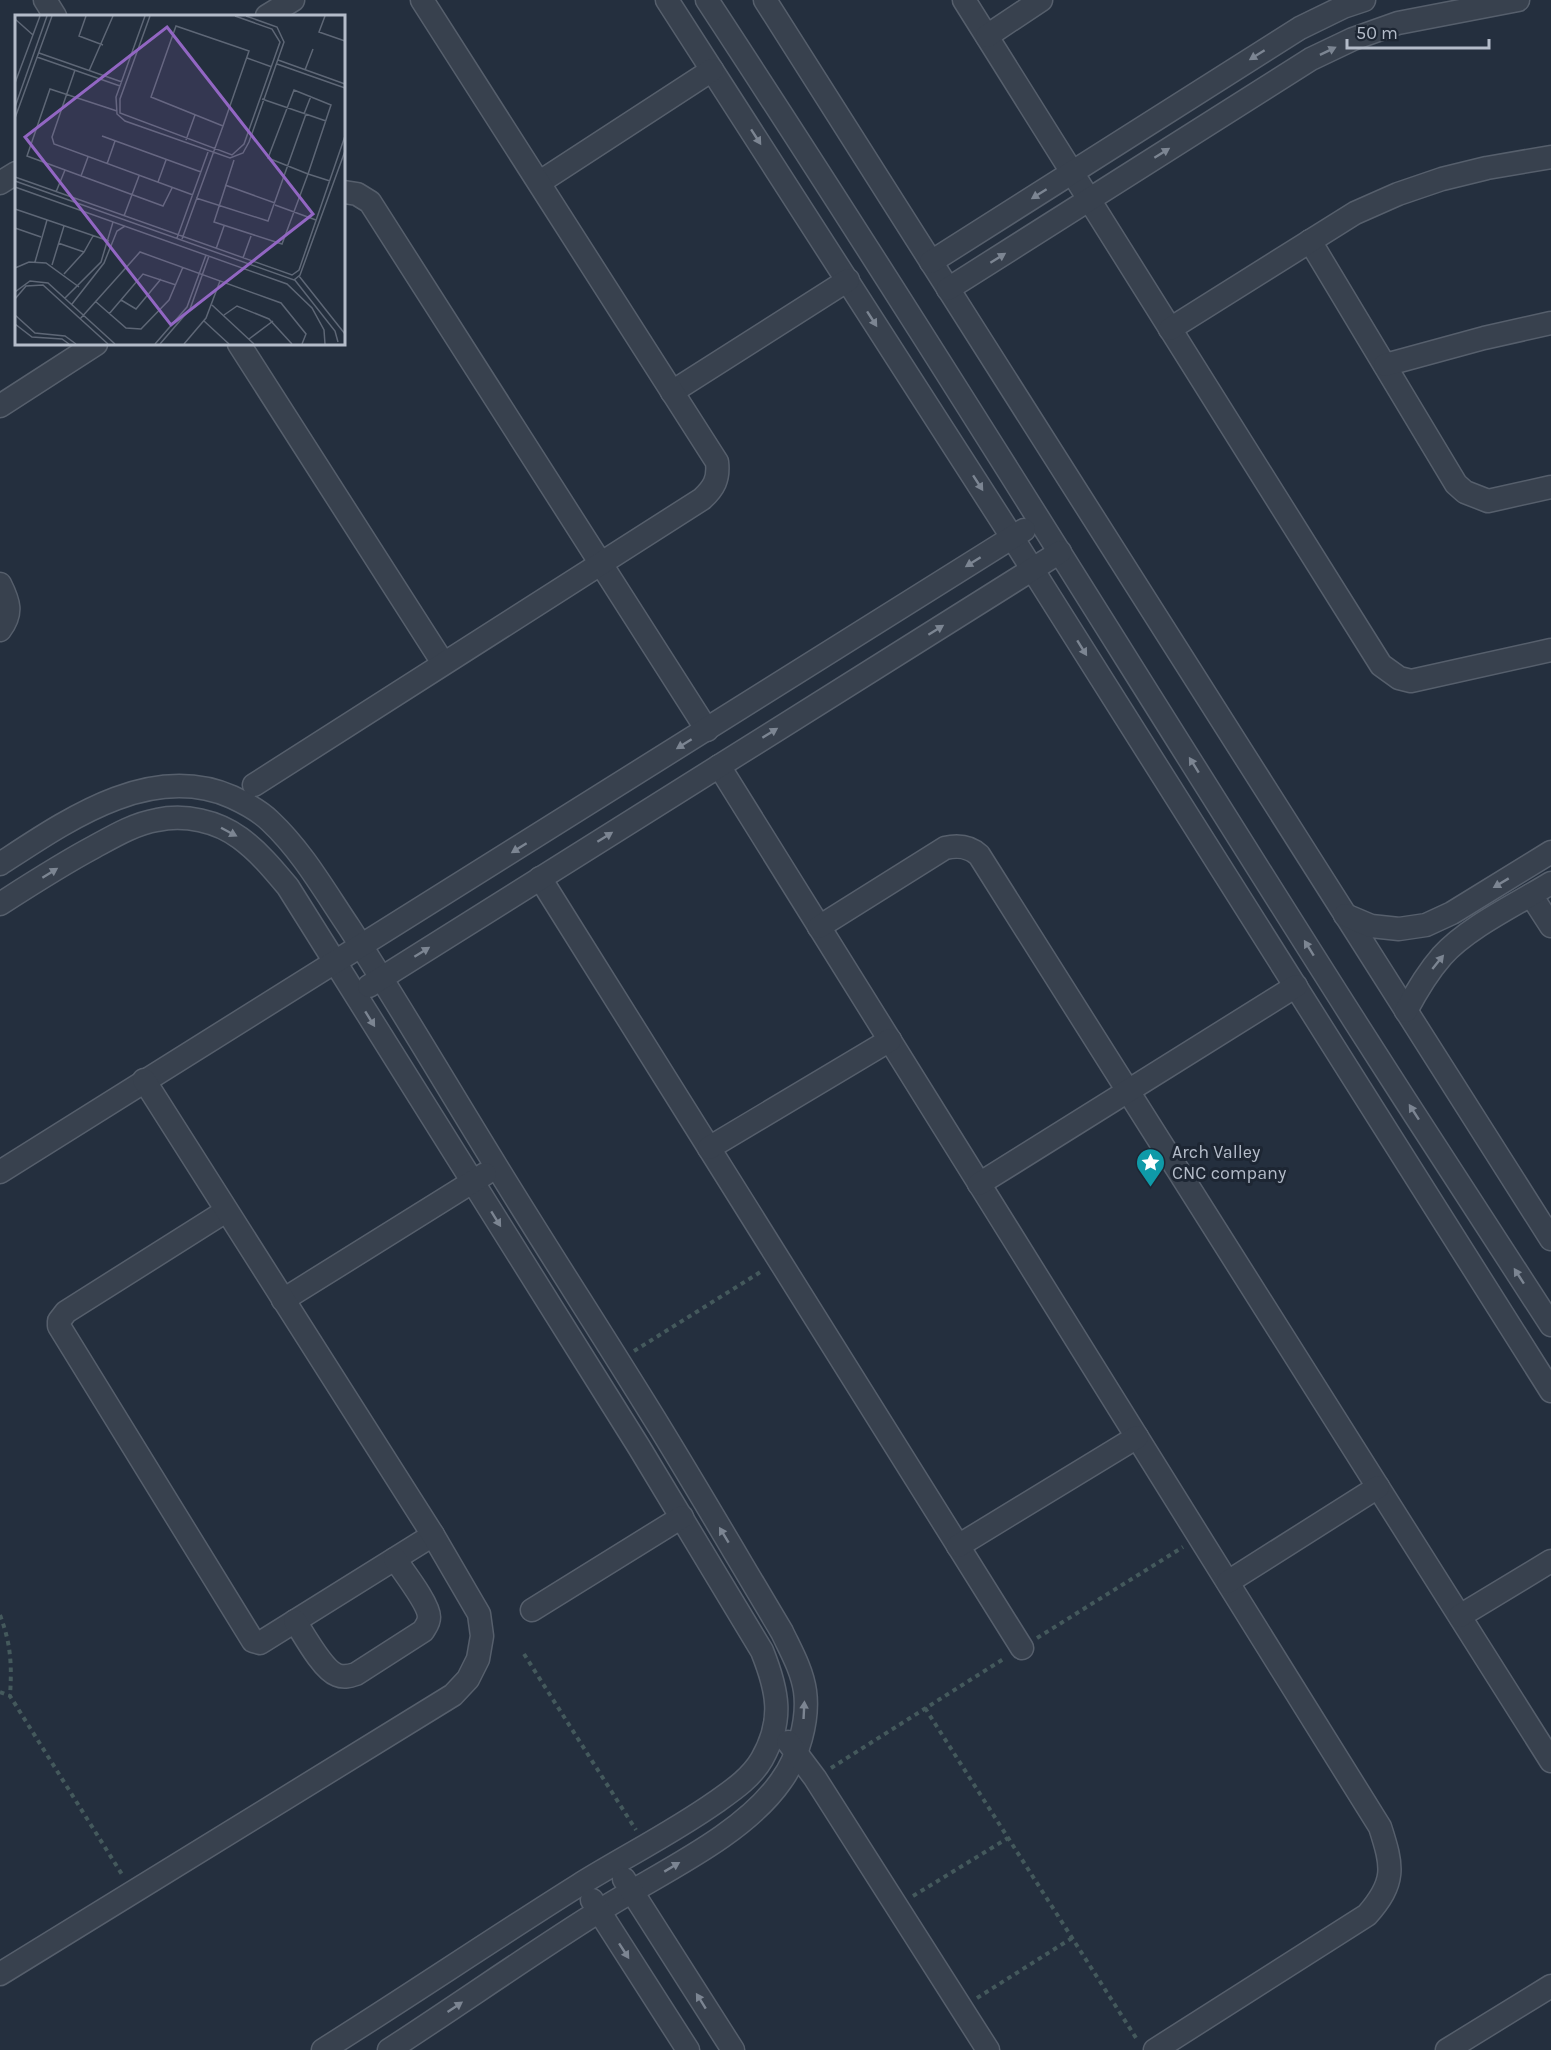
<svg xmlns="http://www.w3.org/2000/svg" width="1551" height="2050" font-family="Karla,sans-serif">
<rect width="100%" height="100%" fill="#242f3e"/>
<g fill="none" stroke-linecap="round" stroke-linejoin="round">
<defs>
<g id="minor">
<path d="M 45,0 L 55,16"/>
<path d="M 667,0 L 1012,537 L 1551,1391"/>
<path d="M 707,0 C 928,337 1138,680 1354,1020 C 1419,1122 1485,1223 1551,1325"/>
<path d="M 765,0 L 1551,1239"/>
<path d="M 964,0 L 1381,665 L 1399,678 L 1411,681 L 1551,650"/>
<path d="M 267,16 L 293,0"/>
<path d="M 987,36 L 1041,0"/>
<path d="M 540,182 L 712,70"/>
<path d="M 0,183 L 16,173"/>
<path d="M 344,192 L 357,194 L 370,202 L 707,730"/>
<path d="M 1310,241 L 1456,484 L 1465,492 L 1488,501 L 1551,487"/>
<path d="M 931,262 L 1300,28 L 1343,7 L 1364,0"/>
<path d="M 948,289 L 1311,59 L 1353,39 L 1398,23 L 1518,0"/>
<path d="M 1170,329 L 1355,213 L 1398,194 L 1442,179 L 1487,168 L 1551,157"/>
<path d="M 239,344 L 443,663"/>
<path d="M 1385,365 L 1484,338 L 1551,323"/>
<path d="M 672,392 L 848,280"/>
<path d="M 0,406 L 96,344"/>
<path d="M 0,584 C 9,602 13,613 0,630"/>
<path d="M 719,766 L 1380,1827 C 1393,1867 1396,1882 1367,1915 L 1155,2050"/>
<path d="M 254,785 L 702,499 C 714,488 719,479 717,462 L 422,0"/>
<path d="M 0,864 C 66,821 150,761 232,797 C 245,803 260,811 270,821 C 302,851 324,890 349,927 C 400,1006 448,1088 498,1169 C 552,1257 608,1343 662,1431 C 703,1498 742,1565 782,1632 C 791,1651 802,1670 805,1691 C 809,1720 798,1758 781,1781 C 742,1837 657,1874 601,1910 C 529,1955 460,2004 389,2050"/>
<path d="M 540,878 L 1022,1648"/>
<path d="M 1531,895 L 1551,926"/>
<path d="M 0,904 C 31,884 62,864 94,847 C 114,836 134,824 157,820 C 185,814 217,821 240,838 C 259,852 273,869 288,887 L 639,1447 L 762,1651 C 778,1691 784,1720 762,1759 C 751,1778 733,1790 716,1802 C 672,1833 624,1857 579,1885 C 493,1939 409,1996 323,2050"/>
<path d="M 1345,915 L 1371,926 L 1399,929 L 1426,925 L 1452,913 L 1551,852"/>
<path d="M 819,927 L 945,848 C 958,845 969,846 979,855 L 1551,1761"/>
<path d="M 369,986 L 1060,552"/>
<path d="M 1406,1011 C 1416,992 1428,972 1442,956 C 1468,927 1517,904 1551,883"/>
<path d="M 709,1148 L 890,1040"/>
<path d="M 0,1172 L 1024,530"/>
<path d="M 979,1184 L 1296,986"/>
<path d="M 226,1211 L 66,1312 L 59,1321 L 59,1326 L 253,1641 L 260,1643 L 433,1535"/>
<path d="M 283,1300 L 485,1174"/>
<path d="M 958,1546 L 1137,1437"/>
<path d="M 1228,1582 L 1378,1487"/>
<path d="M 532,1610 L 682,1517"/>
<path d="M 1460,1616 L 1551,1561"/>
<path d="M 295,1621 C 304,1635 323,1670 337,1675 C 344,1678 350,1676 356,1674 L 423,1631 C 426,1626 429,1623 429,1617 C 429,1604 403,1571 395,1559"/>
<path d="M 788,1742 L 815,1778 L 988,2050"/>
<path d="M 624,1879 L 733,2050"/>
<path d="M 592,1900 L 688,2050"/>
<path d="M 0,1974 L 453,1695 L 468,1679 L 478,1659 L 482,1636 L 479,1614 L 433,1535 L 144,1080"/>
<path d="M 1447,2050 L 1551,1986"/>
</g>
</defs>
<use href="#minor" stroke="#565f6c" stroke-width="25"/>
<g stroke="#44595c" stroke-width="4" stroke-dasharray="4.5 4.5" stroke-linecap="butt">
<path d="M 634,1351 L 762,1271"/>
<path d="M 0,1615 C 11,1644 12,1665 10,1696"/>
<path d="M 1037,1638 L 1183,1547"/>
<path d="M 524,1654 L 636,1830"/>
<path d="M 0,1692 L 10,1696 L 123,1876"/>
<path d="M 925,1708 L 1138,2041"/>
<path d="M 831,1768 L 1005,1658"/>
<path d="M 913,1896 L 1008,1838"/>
<path d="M 977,1998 L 1072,1938"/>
</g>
<use href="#minor" stroke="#38414e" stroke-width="22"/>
</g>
<defs><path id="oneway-solid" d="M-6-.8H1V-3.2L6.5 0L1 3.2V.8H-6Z" transform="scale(1.5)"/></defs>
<g fill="#7c8592">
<use href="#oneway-solid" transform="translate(1328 51) rotate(-26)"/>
<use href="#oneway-solid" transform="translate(1257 55) rotate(148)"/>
<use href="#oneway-solid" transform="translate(756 137) rotate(57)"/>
<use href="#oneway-solid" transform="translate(1162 153) rotate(-32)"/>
<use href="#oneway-solid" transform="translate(1039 194) rotate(148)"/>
<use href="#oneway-solid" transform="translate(998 258) rotate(-32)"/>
<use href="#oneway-solid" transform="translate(872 319) rotate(57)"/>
<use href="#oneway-solid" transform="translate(978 483) rotate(57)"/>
<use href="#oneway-solid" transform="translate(973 562) rotate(148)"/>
<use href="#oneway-solid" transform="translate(936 630) rotate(-32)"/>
<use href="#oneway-solid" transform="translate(1082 648) rotate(58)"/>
<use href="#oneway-solid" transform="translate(770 733) rotate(-32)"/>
<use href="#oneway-solid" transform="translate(684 744) rotate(148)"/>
<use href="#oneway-solid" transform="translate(1194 765) rotate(-122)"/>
<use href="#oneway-solid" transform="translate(229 832) rotate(28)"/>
<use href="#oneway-solid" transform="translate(605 837) rotate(-32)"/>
<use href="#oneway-solid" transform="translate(519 848) rotate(148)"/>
<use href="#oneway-solid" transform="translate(50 873) rotate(-32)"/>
<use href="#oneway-solid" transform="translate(1501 883) rotate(149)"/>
<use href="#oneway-solid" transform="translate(1309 948) rotate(-122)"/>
<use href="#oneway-solid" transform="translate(422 952) rotate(-32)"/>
<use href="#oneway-solid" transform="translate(1438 962) rotate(-51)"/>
<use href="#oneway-solid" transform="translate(370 1019) rotate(58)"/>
<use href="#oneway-solid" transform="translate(1414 1112) rotate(-123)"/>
<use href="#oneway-solid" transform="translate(496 1219) rotate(58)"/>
<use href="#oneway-solid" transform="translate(1519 1276) rotate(-123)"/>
<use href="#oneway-solid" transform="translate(724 1535) rotate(-121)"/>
<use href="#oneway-solid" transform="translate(804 1710) rotate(-87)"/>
<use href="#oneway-solid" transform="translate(672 1867) rotate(-31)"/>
<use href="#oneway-solid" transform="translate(624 1951) rotate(57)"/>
<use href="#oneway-solid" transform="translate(701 2001) rotate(-122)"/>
<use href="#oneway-solid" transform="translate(455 2007) rotate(-34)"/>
</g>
<defs>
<symbol id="sight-pin" viewBox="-11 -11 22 30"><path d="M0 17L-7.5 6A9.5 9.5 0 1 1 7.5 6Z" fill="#0f9aa8" stroke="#1d2633"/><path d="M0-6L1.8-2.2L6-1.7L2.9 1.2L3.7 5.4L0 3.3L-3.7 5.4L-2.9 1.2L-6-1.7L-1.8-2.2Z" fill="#fff"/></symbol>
</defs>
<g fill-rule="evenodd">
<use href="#sight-pin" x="1134" y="1146" width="33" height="45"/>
</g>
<g text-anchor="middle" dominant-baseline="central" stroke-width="6" stroke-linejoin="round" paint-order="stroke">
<g font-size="18" fill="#b4bcc9" stroke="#1d2633" text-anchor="start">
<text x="1172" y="1152">Arch Valley<tspan x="1172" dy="21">CNC company</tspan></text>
</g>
</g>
<g transform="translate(15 15)">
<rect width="330" height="330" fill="#242f3e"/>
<path fill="none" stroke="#5e6776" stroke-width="1.5" d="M 71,1 L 64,21 L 88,30M 130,1 L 101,82 L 102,99 L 110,106 L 215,143 L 228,138 L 234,127 L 269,27 L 262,12 L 231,1M 135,1 L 105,84 L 105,98 L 217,140 L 229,129 L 265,27 L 257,14 L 220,1M 310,1 L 304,17 L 330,26M 0,4 L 18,20M 24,38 L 107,67M 22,42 L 105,71M 232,43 L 257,52M 263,45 L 330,69M 262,49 L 330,73M 60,55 L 37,122 L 39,129 L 178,180M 290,55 L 298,34M 74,56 L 98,1M 0,68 L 25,1M 247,84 L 311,106M 0,92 L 32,1M 102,96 L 35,74 L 12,141 L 148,191 L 157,173M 289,99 L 296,81M 0,103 L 37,1M 87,121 L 186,157M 171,125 L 180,100M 219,145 L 199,207 L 267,229 L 293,159 L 253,143 L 279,75 L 316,90 L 293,159 L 315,166M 92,149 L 100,126M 66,161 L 73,142M 0,162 L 277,260 L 284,255 L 330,121M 0,166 L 279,265 L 285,260 L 330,136M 143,167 L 151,145M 210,170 L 260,188M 0,172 L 272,269 L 297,293 L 309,315 L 310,329M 41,177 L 50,155M 181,183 L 253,206 L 291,99M 260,190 L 301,205M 0,194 L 94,226M 109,201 L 124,161M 0,213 L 26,222M 162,223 L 193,137M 167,224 L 208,111 L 234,36 L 161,11 L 136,82 L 208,111M 43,228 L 69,237M 201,234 L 209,211M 228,243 L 236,221M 20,247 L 32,205M 37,250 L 49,211M 0,253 L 14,247 L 31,248 L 64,272M 49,259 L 69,237 L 78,221M 284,261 L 330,319M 279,264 L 320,316 L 323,327M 0,277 L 15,266 L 33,268 L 100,329M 50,283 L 86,247 L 98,207M 0,284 L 11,271 L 28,270 L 93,329M 106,285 L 121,294 L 146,264M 80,286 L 111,313 L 126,314 L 154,285 L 168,252M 57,289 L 89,248 L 102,216 L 110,211M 197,290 L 239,329M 94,299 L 128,259 L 161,270M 0,300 L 20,318 L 50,321 L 61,329M 209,300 L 222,291 L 254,304 L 277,329M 65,304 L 125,237 L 266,288 L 291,319 L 287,329M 189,306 L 214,329M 0,309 L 17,322 L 47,324 L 54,329M 234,324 L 258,306M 140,329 L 172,292 L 191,240M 145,329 L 175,294 L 194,241M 169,329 L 191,303 L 205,266"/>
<path fill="#9266c3" fill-opacity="0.15" stroke="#9266c3" stroke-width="3" d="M 152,12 L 298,199 L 156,310 L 10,122 Z"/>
<rect width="330" height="330" fill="none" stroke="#b4bcc9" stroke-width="3"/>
</g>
<path d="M1347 39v9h142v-9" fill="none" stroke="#b4bcc9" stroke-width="3"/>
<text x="1356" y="39" font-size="18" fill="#b4bcc9" stroke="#1d2633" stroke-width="4.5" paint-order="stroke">50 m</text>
</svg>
